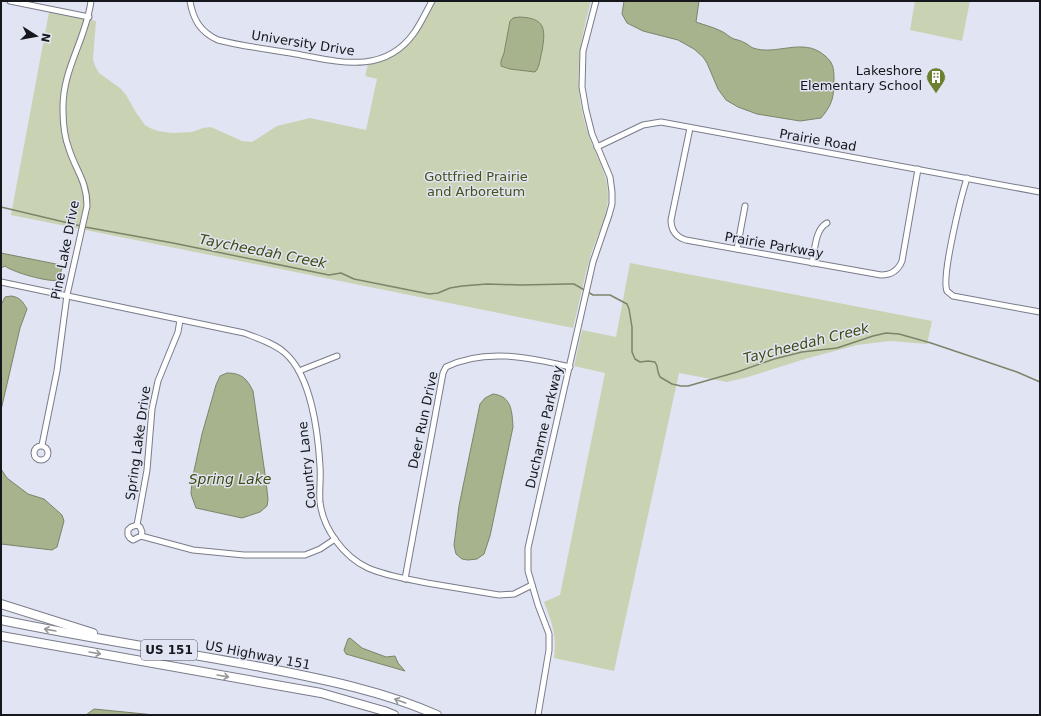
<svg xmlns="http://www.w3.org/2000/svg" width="1041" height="716" font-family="'DejaVu Sans',sans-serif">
<rect width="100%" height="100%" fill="#e1e4f3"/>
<g fill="#c9d3b3">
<path d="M 436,1 L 591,1 C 578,48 572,88 589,136 C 596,156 608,174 608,196 C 608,216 597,235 591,254 C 584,278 579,304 573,328 L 11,215 L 49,12 L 96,21 L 93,59 L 95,66 L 99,73 L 120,88 L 126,95 L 137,114 L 145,125 L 150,128 L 158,131 L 172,133 L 192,132 L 203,128 L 211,127 L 242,141 L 252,142 L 277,126 L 310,118 L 366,130 L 377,79 L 365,76 L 368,64 L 410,42 L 422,26 Z"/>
<path d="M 915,1 L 970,1 L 962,41 L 910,30 Z"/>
<path d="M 630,263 L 932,321 L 927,344 L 890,341 L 857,345 L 805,359 L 748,377 L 727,382 L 679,373 L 614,671 L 554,658 C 557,635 552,623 544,602 L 560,595 L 605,373 L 574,366 L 582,330 L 616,337 Z"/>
</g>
<g fill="#a7b38c" stroke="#7c846a">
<path d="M 624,1 L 699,1 L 696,22 C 704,25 713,27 721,31 C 726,33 730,38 734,39 C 738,40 742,41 745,43 C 748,44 750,47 753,48 C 776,56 803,37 824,55 C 833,62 834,68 834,79 C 834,96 833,104 821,118 L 800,121 L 757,114 L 738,107 L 726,100 L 718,89 L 707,63 L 703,57 L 694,49 L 678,40 L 643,31 L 627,23 L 622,14 Z"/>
<path d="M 519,17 C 545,18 546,28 542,51 C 540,58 540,67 535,72 L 510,69 L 501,66 L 501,61 L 504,53 L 510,21 L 513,18 Z"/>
<path d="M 1,253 L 61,265 L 62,267 L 59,280 C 50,283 12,272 5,266 L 1,268 Z"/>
<path d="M 11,296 C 20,297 23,302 27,309 L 20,328 L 1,410 L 1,305 L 5,297 Z"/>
<path d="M 227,373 C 242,373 247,379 253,391 L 266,481 L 268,499 L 267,506 L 260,512 L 242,518 L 196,508 L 191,494 L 192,480 L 202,434 L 216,385 L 220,376 Z"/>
<path d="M 493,394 C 512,396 512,412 513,427 L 490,536 L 484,554 L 477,559 L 468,560 L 462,559 L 456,554 L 454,545 L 459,506 L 480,404 L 485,398 Z"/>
<path d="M 1,469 L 7,478 L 28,494 L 44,499 L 62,515 L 64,521 L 57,547 L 52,550 L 1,544 Z"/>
<path d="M 350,638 L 362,648 L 386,657 L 395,656 L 398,663 L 405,671 L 346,654 L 344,650 L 348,639 Z"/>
<path d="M 94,709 L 155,715 L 86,715 Z"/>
</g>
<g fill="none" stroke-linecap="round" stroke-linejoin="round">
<g stroke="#7c846a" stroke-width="1.5">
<path d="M 1,207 L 81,226"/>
<path d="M 85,227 L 173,243 L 329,275 L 341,273 L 354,279 L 429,294 L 438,293 L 450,288 L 462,286 L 487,284 L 521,285 L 568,284 L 574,284 L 593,295 L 610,295 L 627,304 L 629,309 L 632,327 L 632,352 L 635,359 L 640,362 L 648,361 L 655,362 L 657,366 L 658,372 L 660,377 L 672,384 L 681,386 L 688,386 L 737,372 L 774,359 L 802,352 L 837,348 L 873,336 L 886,333 L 899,334 L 931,343 L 1017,372 L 1040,382"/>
</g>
<defs>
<g id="street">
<path d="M 10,1 L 89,17"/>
<path d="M 190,1 C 193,19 200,32 218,40 C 244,47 270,49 296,54 C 339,62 384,75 414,33 C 421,23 426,12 432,1"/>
<path d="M 690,128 L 671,220 C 671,230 676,237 686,240 L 881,275 C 891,275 898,271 902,261 L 918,169"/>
<path d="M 597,147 L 643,125 L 661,122 L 1040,192"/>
<path d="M 967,178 C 961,197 941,277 947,291 L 953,296 L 1040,312"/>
<path d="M 737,249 L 745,206"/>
<path d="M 812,263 C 815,250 815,229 827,223"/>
<path d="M 1,282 L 244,333 C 257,338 274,343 285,353 C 311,376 318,432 320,466 C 321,478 319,490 320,502 C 323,529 344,557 368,568 C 386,576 408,579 427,583 C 451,587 475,591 499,595 L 514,594 L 532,585"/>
<path d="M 299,371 L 337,356"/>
<path d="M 42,445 L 57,371 L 67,295 L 87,206 C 87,181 76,171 69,149 C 64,136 63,123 63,110 C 62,69 86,40 91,1"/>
<circle cx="41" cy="453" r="7"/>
<path d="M 137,525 L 147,470 L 152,409 L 158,381 L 178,332 L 180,320"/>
<path d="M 137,525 L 140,527 L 142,532 L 141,536 L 133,540 L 130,538 L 128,535 L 128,530 L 131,527 Z"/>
<path d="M 141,536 L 193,550 L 244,555 L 305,555 L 320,549 L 335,539"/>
<path d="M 405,579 L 443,373 L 446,367 C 484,348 530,357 570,367"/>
<path d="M 538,715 L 549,650 L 549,634 L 538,605 L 528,571 L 528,548 L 593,262 L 609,215 L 612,204 L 612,192 L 610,177 L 592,134 L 586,110 L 582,87 L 583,51 L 596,1"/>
</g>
<g id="primary">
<path d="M 1,604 L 93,633"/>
<path d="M 1,620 C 87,638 175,651 261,667 C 321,679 381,690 437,715"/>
<path d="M 1,636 L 321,693 L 384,711 L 394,715"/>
</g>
</defs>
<use href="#street" stroke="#797c89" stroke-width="7"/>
<use href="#primary" stroke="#797c89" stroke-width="10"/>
<use href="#street" stroke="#fff" stroke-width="5"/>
<use href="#primary" stroke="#fff" stroke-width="8"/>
</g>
<defs><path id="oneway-shaft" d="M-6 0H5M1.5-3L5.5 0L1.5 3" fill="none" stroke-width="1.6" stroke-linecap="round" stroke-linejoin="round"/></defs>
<g stroke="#969799">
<use href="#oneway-shaft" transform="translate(50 630) rotate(-170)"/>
<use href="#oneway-shaft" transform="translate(95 653) rotate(10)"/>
<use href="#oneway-shaft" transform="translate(223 676) rotate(10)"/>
<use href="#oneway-shaft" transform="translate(400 701) rotate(-160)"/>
</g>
<defs>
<symbol id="building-pin" viewBox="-11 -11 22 30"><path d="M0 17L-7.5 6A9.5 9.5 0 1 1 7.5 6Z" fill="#6b8030" stroke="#e1e4f3"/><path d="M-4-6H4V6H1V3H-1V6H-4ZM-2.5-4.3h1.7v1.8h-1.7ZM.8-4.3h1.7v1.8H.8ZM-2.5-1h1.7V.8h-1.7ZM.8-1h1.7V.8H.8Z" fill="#fff"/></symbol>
</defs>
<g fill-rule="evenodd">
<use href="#building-pin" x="925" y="66" width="22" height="30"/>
</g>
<g text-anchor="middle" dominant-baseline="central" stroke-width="3" stroke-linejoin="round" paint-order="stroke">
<rect fill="#e1e4f3" stroke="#53545c" stroke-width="1" x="141" y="640" width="56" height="20" rx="3"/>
<g font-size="12" font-weight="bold" fill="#16171c">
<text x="169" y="650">US 151</text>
</g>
<g font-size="13" fill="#16171c" stroke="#e1e4f3">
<text transform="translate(303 43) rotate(9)">University Drive</text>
<text transform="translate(818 140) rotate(10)">Prairie Road</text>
<text transform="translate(774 245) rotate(10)">Prairie Parkway</text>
<text transform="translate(65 250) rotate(-79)">Pine Lake Drive</text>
<text transform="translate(423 420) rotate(-78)">Deer Run Drive</text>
<text transform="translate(544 427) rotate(-77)">Ducharme Parkway</text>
<text transform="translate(138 443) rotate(-82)">Spring Lake Drive</text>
<text transform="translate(307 465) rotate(-96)">Country Lane</text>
<text transform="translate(258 655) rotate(11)">US Highway 151</text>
</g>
<g font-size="13" fill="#16171c" stroke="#e1e4f3" text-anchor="end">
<text x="922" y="70">Lakeshore<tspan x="922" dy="15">Elementary School</tspan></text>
</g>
<g font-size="13" fill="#435215" stroke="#e1e4f3">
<text x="476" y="176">Gottfried Prairie<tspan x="476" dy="15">and Arboretum</tspan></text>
</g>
<g font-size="14" font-style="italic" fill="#3c4b0c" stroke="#e1e4f3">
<text transform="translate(263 251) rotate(11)">Taycheedah Creek</text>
<text transform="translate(806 343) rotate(-14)">Taycheedah Creek</text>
<text x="230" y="479">Spring Lake</text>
</g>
</g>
<rect width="1041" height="716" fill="none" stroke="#16171c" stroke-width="4"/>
<g transform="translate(36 36) rotate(101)" stroke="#e1e4f3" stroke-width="3" paint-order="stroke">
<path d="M0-3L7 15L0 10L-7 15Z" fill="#16171c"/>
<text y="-6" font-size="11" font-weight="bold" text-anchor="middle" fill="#16171c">N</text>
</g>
</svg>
